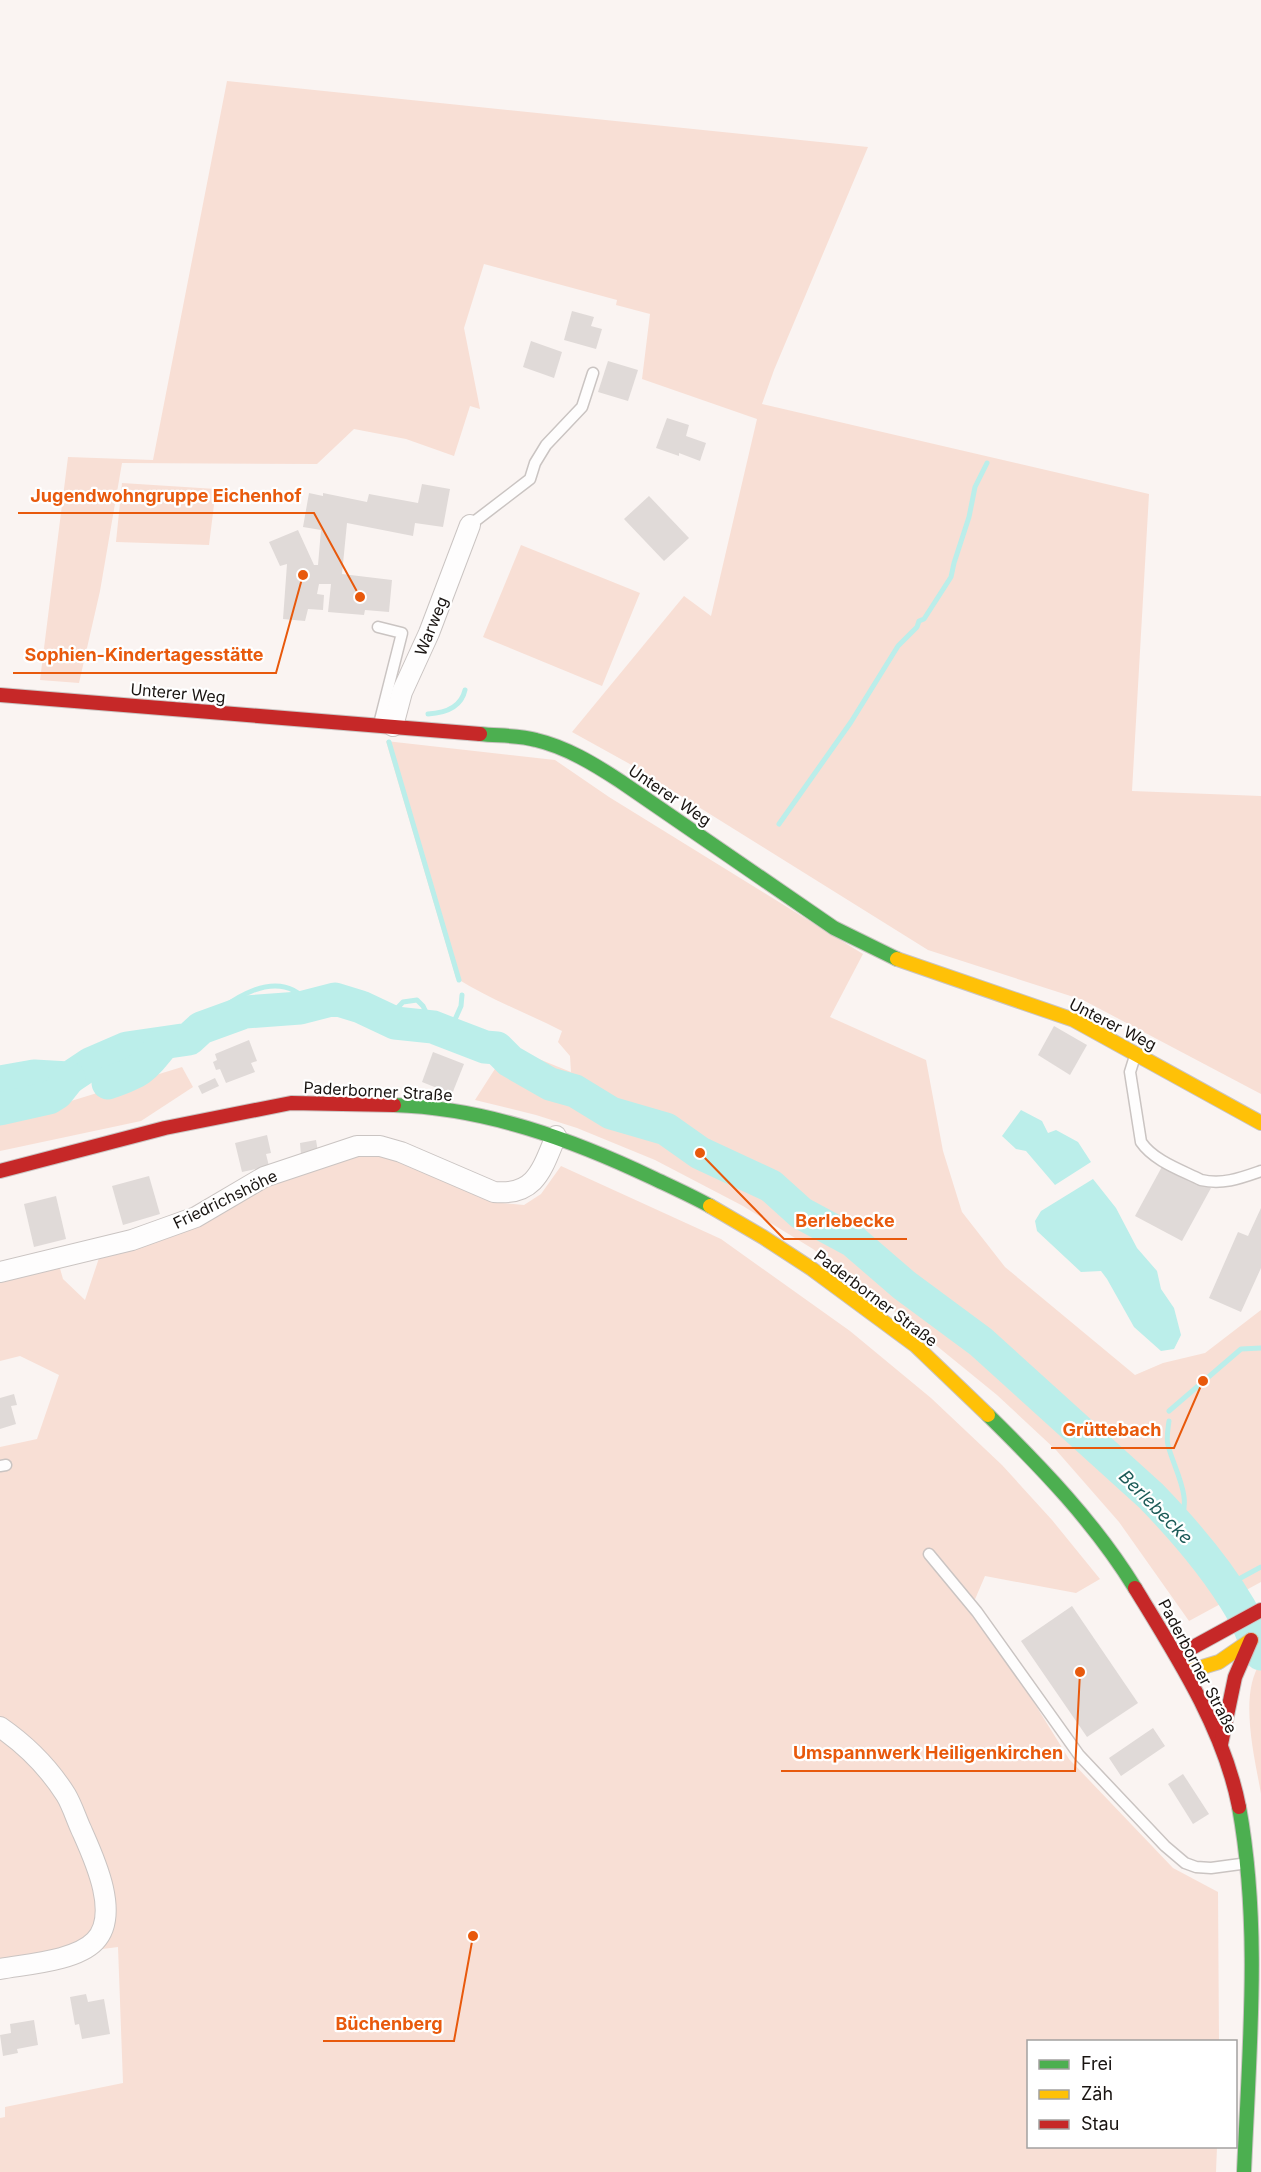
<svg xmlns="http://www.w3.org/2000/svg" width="1261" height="2172" font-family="Inter,sans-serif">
<rect width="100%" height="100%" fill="#faf4f2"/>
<g fill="#f8dfd5">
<path d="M 227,81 L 868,147 L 774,370 L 762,404 L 1149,494 L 1132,791 L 1261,796 L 1261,1094 L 1083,1000 L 928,950 L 628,763 L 572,732 L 684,596 L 711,616 L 757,419 L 642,379 L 650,314 L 616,305 L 617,300 L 484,264 L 464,328 L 480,409 L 470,406 L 454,456 L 406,439 L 354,429 L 317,464 L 122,463 L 100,591 L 79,683 L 40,680 L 68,457 L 153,460 Z"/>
<path d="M 122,483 L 216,489 L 209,545 L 116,542 Z"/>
<path d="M 521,545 L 640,593 L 602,686 L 483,637 Z"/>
<path d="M 386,741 L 555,760 L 609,797 L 863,954 L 830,1017 L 926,1060 L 943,1151 L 962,1212 L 1005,1267 L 1135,1375 L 1163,1363 L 1205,1353 L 1261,1310 L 1261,1582 L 1189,1621 L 1119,1522 L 1056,1450 L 997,1395 L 878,1298 L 813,1249 L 743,1206 L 655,1160 L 577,1128 L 536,1115 L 475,1100 L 509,1047 L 571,1072 L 570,1056 L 558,1042 L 562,1031 C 527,1013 489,999 456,978 Z"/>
<path d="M 182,1067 L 193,1087 L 141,1121 L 0,1151 L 0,1119 L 9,1120 Z"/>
<path d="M 394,1141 L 502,1203 L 524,1205 L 541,1194 L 561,1166 L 721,1239 L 850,1331 L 931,1398 L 1002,1465 L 1052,1520 L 1100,1579 L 1076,1593 L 985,1576 L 973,1604 L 1069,1759 L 1173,1868 L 1218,1892 L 1219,2041 L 1028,2042 L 1028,2146 L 1217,2147 L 1216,2172 L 0,2172 L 0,2118 L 5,2117 L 5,2107 L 123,2083 L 118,1947 L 0,1962 L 0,1447 L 37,1439 L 59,1375 L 20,1356 L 0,1361 L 0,1282 L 59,1265 L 63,1279 L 85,1300 L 99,1258 L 283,1174 Z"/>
<path d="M 1261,1662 L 1261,1794 C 1255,1758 1238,1694 1261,1662 Z"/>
</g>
<g fill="#bbeeea">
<path d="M 1021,1110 L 1042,1121 L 1048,1133 L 1056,1130 L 1078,1142 L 1091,1162 L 1055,1185 L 1026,1151 L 1016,1149 L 1002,1136 Z"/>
<path d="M 1093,1179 L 1116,1208 L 1137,1248 L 1157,1271 L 1161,1289 L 1174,1308 L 1181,1335 L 1174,1349 L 1161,1351 L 1134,1327 L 1107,1279 L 1101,1271 L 1081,1272 L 1037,1231 L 1035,1221 L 1041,1211 Z"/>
</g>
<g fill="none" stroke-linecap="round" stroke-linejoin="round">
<g stroke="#bbeeea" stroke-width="5">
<path d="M 428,714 C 445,713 461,708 465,690"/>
<path d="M 389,742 L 459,980"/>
<path d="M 779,824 L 851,722 L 898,646 L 917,627 L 919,621 L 924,619 L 951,577 L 954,563 L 969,517 L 975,487 L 987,463"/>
<path d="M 387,1019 L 403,1002 L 417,1000 L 423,1006 L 433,1027"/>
<path d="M 201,1028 C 226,1000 279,964 309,1004"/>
<path d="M 449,1033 L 461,1006 L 462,995"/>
<path d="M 1169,1411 L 1241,1349 L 1261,1348"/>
<path d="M 1169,1421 C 1168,1429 1166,1438 1168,1445 C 1173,1467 1196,1503 1177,1523"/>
<path d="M 1226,1586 L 1261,1567"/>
</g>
<g stroke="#bbeeea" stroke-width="33">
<path d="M 0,1082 L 34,1076 L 69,1078 L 90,1064 L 127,1048 L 189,1039 L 201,1028 L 245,1012 L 300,1008 L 335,999 L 361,1007 L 395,1023 L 433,1027 L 485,1047 L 497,1048 L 510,1061 L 550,1084 L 575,1091 L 611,1113 L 666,1129 L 700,1153 L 771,1186 L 801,1213 L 853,1241 L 904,1285 L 981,1342 L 1151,1496 C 1184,1530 1216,1567 1240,1608 C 1248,1622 1254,1639 1261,1654"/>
<path d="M 108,1083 C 140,1072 142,1070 163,1044"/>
<path d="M 0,1109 L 49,1098 L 57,1093 L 69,1078"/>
</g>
</g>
<g fill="#e0dad8">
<path d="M 572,311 L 594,317 L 591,326 L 602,329 L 596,349 L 564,340 Z"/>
<path d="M 531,341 L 562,352 L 554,378 L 523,367 Z"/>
<path d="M 608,361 L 638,370 L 628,401 L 598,392 Z"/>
<path d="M 667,418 L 689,425 L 686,436 L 706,443 L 700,461 L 679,453 L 679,456 L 656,448 Z"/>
<path d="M 422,484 L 450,489 L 443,527 L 415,523 L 413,536 L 347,523 L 342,574 L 392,580 L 389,612 L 365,610 L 364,615 L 328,612 L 331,584 L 319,584 L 317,594 L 324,595 L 323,610 L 308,609 L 305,621 L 283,619 L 287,564 L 280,566 L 269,542 L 298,530 L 314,565 L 318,565 L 321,530 L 303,527 L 309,493 L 323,496 L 323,493 L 367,502 L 369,494 L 418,503 Z"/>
<path d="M 649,496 L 689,538 L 664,561 L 624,519 Z"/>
<path d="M 1054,1026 L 1087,1045 L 1070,1075 L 1038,1055 Z"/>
<path d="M 249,1040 L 257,1061 L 251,1063 L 255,1072 L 226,1083 L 220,1069 L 216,1070 L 213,1062 L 217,1060 L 215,1054 Z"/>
<path d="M 433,1052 L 464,1064 L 452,1094 L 422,1082 Z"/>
<path d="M 215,1078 L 219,1086 L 202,1094 L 198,1086 Z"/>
<path d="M 267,1135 L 271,1153 L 266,1154 L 269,1166 L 242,1172 L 235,1143 Z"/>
<path d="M 316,1140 L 318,1152 L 301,1155 L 300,1143 Z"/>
<path d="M 1164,1163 L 1211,1188 L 1182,1241 L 1135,1216 Z"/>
<path d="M 149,1176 L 160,1214 L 123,1225 L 112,1186 Z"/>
<path d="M 56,1196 L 66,1239 L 34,1247 L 24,1204 Z"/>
<path d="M 1261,1208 L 1261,1268 L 1241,1312 L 1209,1298 L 1238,1232 L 1248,1236 Z"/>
<path d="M 14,1394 L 17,1405 L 11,1406 L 16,1424 L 0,1429 L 0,1398 Z"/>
<path d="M 1072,1606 L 1138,1703 L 1087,1737 L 1021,1641 Z"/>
<path d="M 1153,1728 L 1165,1746 L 1121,1776 L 1109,1758 Z"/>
<path d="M 1183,1774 L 1209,1814 L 1193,1824 L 1168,1784 Z"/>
<path d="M 86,1994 L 88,2002 L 104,1999 L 110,2034 L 82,2039 L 79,2024 L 75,2025 L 70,1997 Z"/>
<path d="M 34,2020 L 38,2045 L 17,2049 L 18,2053 L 3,2056 L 0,2035 L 11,2033 L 10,2024 Z"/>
</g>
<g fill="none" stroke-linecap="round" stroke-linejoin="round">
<defs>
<g id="lane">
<path d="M 470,525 L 530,479 L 535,463 L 546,445 L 582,407 L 593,373"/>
<path d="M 378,627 L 402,633 L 379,724"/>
<path d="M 1135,1056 L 1130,1072 L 1141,1142 C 1154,1161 1181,1170 1201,1180 C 1223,1185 1241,1178 1261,1171"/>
<path d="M 0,1466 L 6,1465"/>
<path d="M 929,1554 L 977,1612 L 1079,1755 L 1165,1846 L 1185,1863 L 1196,1867 L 1211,1868 L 1248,1863"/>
</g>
<g id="street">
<path d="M 393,726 L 402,692 L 429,633 L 470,525"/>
<path d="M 0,1272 L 132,1240 L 196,1217 L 264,1177 L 357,1146 L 380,1146 L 401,1152 L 494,1192 C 536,1196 542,1169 556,1136"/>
<path d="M 0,1727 C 26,1745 49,1768 66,1795 C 72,1805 76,1818 81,1829 C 93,1856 121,1914 95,1941 C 76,1961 27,1964 0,1969"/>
</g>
<g id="fast">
<path d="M 480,734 C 498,736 519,735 536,740 C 566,747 594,764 620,781 L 834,928 L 897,959"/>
<path d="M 394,1105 C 485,1108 571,1139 653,1178 C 672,1187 692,1196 710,1206"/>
<path d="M 988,1415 C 1042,1468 1095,1523 1135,1588"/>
<path d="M 1239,1807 C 1261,1927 1249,2051 1244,2172"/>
</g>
<g id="slow">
<path d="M 897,959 L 1074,1020 L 1261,1123"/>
<path d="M 710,1206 L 763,1237 L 812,1269 L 915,1345 L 988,1415"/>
<path d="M 1186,1672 L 1219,1662 L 1251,1640"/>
</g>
<g id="jam">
<path d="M 0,695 L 480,734"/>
<path d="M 0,1171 L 165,1128 L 291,1103 L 394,1105"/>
<path d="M 1135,1588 C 1176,1655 1224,1729 1239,1807"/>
<path d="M 1177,1656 L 1261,1610"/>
<path d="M 1221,1744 L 1235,1677 L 1251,1640"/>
</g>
</defs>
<use href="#lane" stroke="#cac4c2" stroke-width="13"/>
<use href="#street" stroke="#cac4c2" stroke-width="22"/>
<use href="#fast" stroke="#cac4c2" stroke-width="16"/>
<use href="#slow" stroke="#cac4c2" stroke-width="16"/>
<use href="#jam" stroke="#cac4c2" stroke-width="16"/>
<use href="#lane" stroke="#fefdfd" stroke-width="10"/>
<use href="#street" stroke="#fefdfd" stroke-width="20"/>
<use href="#fast" stroke="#4caf50" stroke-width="14"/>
<use href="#slow" stroke="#ffc107" stroke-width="14"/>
<use href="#jam" stroke="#c62828" stroke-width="14"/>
</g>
<g text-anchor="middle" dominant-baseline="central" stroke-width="4.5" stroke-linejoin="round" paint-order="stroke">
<g font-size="16" fill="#191411" stroke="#fff">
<text transform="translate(431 626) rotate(-68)">Warweg</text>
<text transform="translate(178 693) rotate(5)">Unterer Weg</text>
<text transform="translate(670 795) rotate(34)">Unterer Weg</text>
<text transform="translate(1113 1024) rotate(27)">Unterer Weg</text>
<text transform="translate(378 1091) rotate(3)">Paderborner Straße</text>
<text transform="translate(225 1199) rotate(-26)">Friedrichshöhe</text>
<text transform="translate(876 1298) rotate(37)">Paderborner Straße</text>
<text transform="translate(1198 1666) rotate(62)">Paderborner Straße</text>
</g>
<g font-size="18" font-style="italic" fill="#1c5b58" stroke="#fff">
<text transform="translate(1156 1507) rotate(45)">Berlebecke</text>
</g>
</g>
<path fill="none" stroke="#e8590c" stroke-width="2" d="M360 597L314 513H18M303 575L276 673H13M700 1153L784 1239H907M1203 1381L1174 1448H1051M1080 1672L1075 1771H781M473 1936L454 2041H323"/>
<g fill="#e8590c" stroke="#fff" stroke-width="2">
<circle cx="360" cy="597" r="6"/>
<circle cx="303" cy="575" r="6"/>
<circle cx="700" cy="1153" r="6"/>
<circle cx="1203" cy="1381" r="6"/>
<circle cx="1080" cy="1672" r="6"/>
<circle cx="473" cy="1936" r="6"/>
</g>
<g font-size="18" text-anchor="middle" font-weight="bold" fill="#e8590c" stroke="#fff" stroke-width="4.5" stroke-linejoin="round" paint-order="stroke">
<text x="166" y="502">Jugendwohngruppe Eichenhof</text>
<text x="144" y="661">Sophien-Kindertagesstätte</text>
<text x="845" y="1227">Berlebecke</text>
<text x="1112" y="1436">Grüttebach</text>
<text x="928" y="1759">Umspannwerk Heiligenkirchen</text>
<text x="389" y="2030">Büchenberg</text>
</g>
<rect x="1027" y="2040" width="210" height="108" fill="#ffffff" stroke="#a3a1a0" stroke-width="1.5"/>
<rect x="1039" y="2060" width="30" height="9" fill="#4caf50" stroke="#a3a1a0" stroke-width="1.5"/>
<text x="1081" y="2070" font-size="18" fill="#191411">Frei</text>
<rect x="1039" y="2090" width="30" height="9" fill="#ffc107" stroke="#a3a1a0" stroke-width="1.5"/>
<text x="1081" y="2100" font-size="18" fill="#191411">Zäh</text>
<rect x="1039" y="2120" width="30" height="9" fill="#c62828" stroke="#a3a1a0" stroke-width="1.5"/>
<text x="1081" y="2130" font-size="18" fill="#191411">Stau</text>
</svg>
